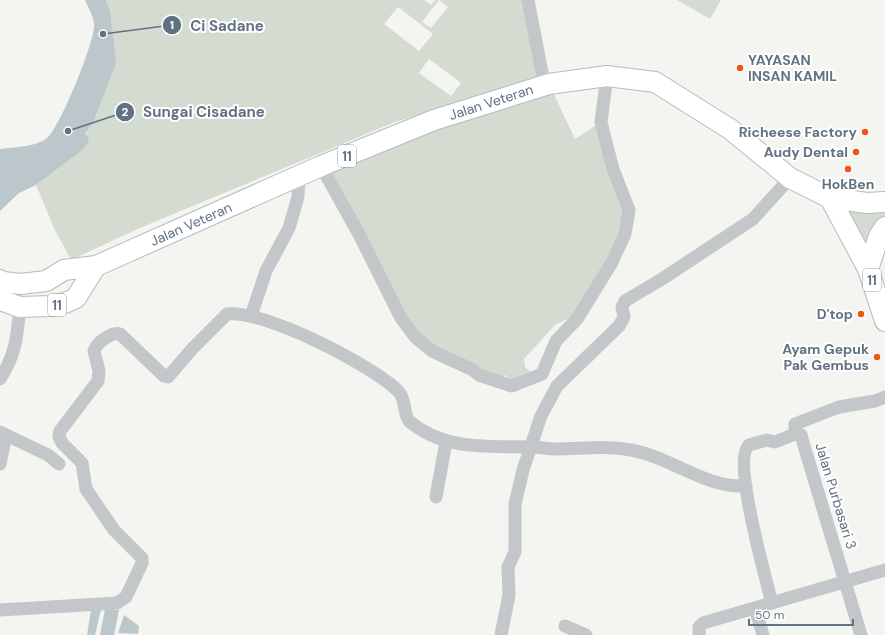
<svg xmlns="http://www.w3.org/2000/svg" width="885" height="635" font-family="'DM Sans',sans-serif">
<rect width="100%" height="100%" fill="#f4f5f0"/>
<g fill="#d4dcd1" fill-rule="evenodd">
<path d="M 106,0 L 424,0 L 431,5 L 435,0 L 439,0 L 422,22 L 431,28 L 448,7 L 439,0 L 525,0 L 543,78 L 395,122 L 142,227 L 71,260 L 54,228 L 36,185 L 70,159 L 93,123 L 104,94 L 110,11 ZM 398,7 L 433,34 L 419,51 L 384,24 ZM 429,59 L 461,83 L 451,96 L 419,73 Z"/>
<path d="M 677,0 L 721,0 L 710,19 Z"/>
<path d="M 549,84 L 575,139 L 601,122 L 629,210 L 582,312 L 555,325 L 524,359 L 525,367 L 531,373 L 515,383 L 505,375 L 499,379 L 415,337 L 321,166 Z"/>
<path d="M 830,198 L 885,202 L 885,236 L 868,269 Z"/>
</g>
<g fill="#bcc7cc">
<path d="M 85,0 L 106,0 L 110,11 L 116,63 L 93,123 L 85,134 L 89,138 L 88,143 L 81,151 L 36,185 L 19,193 L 0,211 L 0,149 C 14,147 36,147 47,138 C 60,128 97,37 94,23 C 93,15 88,7 85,0 Z"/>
<path d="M 105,609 L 119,610 L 114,635 L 100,635 Z"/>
<path d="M 91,610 L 101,610 L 95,635 L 87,635 Z"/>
<path d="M 124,615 L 139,626 L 138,634 L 118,633 Z"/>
</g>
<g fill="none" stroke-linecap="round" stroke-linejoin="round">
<defs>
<g id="primary">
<path d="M 830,198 L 867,203 L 885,202"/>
<path d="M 868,269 L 879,236 L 885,227"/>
<path d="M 0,280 L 3,282 L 21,284 L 46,281 L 64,270 L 96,266 L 321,166 L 434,120 L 549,84 L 607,76 L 655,82 L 730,129 L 790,178 L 830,198 L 868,269 L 885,321"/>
<path d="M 0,300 L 20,307 L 51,306 L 65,303 L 76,298 L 96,266"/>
</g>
</defs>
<use href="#primary" stroke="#b6babe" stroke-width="22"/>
<g stroke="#c3c7ca" stroke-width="13">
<path d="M 528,0 L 543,78 L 549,84"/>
<path d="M 321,166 L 360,236 L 401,318 L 415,337 L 432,351 L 473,370 L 479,375 L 512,386 L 542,374 L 556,341 L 577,319 L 611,264 L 625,234 L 629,210 L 613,169 L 601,122 L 607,76"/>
<path d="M 251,316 L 266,271 L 289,228 L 298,197 L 299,177"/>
<path d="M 0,379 C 16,354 17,337 20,307"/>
<path d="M 0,432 L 48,455 L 59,464"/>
<path d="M 0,464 L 6,435"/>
<path d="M 436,497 L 446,442"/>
<path d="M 772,603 C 766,579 732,460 749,445 L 767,440 L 775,442 L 795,434"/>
<path d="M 755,608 L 763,635"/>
<path d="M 0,610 L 117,603 L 126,597 L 142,563 L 142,558 L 114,530 L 86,489 L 82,463 L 62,443 L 59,437 L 60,431 L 98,381 L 99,371 L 94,351 C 96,343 112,331 120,334 L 164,376 L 168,377 L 192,349 L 227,314 C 263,309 374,366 399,392 C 406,400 403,412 409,421 C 444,451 488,446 531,447 C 539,447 547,449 555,449 C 581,449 605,445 631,450 C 671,457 704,488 746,486"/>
<path d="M 565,626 L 586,635"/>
<path d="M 501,635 L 509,595 L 508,567 L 515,552 L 515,504 L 523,470 L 541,416 L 557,386 L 619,326 L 624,317 L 622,307 L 625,301 L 662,279 L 753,219 L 790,178"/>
<path d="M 699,635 L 699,627 L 703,623 L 885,570"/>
<path d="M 861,635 L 805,449 L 801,435 L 795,434 L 795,424 L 839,407 L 875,401 L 885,397"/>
</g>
<use href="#primary" stroke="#fff" stroke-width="20"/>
</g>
<g fill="#ef5515" stroke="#fff" stroke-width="1.5">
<circle cx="740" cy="68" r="4"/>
<circle cx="865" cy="132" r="4"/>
<circle cx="856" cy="152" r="4"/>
<circle cx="848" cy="169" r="4"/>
<circle cx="861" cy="314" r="4"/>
<circle cx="877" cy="357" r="4"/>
</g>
<g text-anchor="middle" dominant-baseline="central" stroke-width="4" stroke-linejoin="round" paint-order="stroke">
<g fill="#fff" stroke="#909ca8" stroke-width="1">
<rect x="338" y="145" width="18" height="22" rx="3"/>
<rect x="863" y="269" width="18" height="22" rx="3"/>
<rect x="48" y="294" width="18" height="22" rx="3"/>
</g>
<g font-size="13" font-weight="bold" fill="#617283">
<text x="347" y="156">11</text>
<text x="872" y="280">11</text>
<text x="57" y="305">11</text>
</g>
<g font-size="14" font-weight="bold" fill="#617283" stroke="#fff" text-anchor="end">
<text x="748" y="60" text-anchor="start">YAYASAN<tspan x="748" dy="16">INSAN KAMIL</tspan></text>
<text x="857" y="132">Richeese Factory</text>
<text x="848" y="152">Audy Dental</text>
<text x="848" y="184" text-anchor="middle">HokBen</text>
<text x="853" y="314">D'top</text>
<text x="869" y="349">Ayam Gepuk<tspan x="869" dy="16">Pak Gembus</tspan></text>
</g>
<g font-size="14" fill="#617283" stroke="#fff">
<text transform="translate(491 102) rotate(-18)">Jalan Veteran</text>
<text transform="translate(191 224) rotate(-24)">Jalan Veteran</text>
<text transform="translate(836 496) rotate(73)">Jalan Purbasari 3</text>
</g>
</g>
<path fill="none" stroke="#617283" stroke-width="1.5" d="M103 34L172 25M68 131L125 112"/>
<g fill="#617283" stroke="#fff" stroke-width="1.5">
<circle cx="103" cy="34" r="4"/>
<circle cx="68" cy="131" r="4"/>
<circle cx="172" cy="25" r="10"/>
<circle cx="125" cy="112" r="10"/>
</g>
<g font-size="12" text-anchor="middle" font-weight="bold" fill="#fff">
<text x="172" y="29">1</text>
<text x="125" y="116">2</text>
</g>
<g font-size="15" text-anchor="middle" font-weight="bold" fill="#617283" stroke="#fff" stroke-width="4" stroke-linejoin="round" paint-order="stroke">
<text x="227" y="31">Ci Sadane</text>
<text x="204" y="117">Sungai Cisadane</text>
</g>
<path d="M749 619v6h104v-6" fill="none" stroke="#617283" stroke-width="2"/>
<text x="755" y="619" font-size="12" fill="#617283" stroke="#ffffff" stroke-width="3" paint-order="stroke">50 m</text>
</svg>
